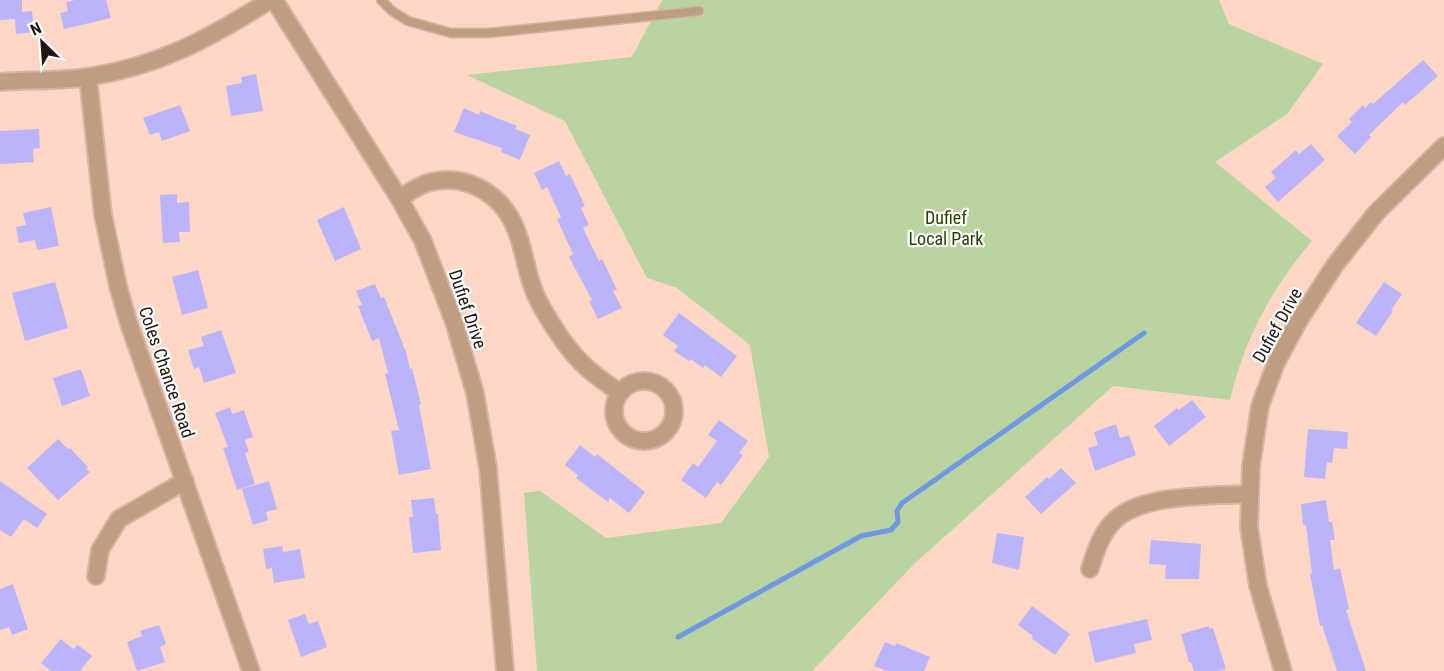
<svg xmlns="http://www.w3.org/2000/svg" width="1444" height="671" font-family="'Roboto Condensed',sans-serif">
<rect width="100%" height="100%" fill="#fdd6c6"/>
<path fill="#b9d49e" d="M 662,0 L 1219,0 L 1229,24 L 1323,64 L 1287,114 L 1215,162 L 1312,241 C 1272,288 1244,339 1230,400 L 1113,386 L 915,563 L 812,671 L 537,671 L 524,493 L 540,491 L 606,538 L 721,523 L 769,457 L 750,345 L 677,288 L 647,278 L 565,121 L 467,75 L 632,57 Z"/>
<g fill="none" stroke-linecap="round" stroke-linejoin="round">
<path stroke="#6e98e5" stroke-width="5" d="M 678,637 L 861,536 L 891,530 L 898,522 L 897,511 L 902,503 L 1144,333"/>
</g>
<g fill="#bcb4fa">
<path d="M 0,0 L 22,0 L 22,12 L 32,11 L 34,32 L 16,34 L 15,19 L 0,20 Z"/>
<path d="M 75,0 L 106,0 L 111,18 L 64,29 L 60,13 L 68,11 L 66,2 Z"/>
<path d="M 1423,60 L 1438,76 L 1405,105 L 1403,102 L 1369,135 L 1371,137 L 1355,154 L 1337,136 L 1352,122 L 1349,119 L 1363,105 L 1365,108 L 1371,102 L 1373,104 Z"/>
<path d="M 256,74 L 263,111 L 231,116 L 226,86 L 242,83 L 241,77 Z"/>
<path d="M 180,105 L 190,131 L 162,141 L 159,132 L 150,135 L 143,118 Z"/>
<path d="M 464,108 L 479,115 L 480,111 L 517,126 L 515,129 L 530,135 L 520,160 L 501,152 L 502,148 L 454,132 Z"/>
<path d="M 39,129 L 40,148 L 33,149 L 34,162 L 0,164 L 0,131 Z"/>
<path d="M 1311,144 L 1325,160 L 1278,202 L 1265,187 L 1276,178 L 1271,172 L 1296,150 L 1299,154 Z"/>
<path d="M 559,161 L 566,176 L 570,174 L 585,206 L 581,208 L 589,225 L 583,228 L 599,261 L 602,259 L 617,290 L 613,291 L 622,308 L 598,319 L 589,301 L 592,300 L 569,257 L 573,254 L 557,219 L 561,217 L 547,187 L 542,190 L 534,173 Z"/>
<path d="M 177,194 L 177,203 L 189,202 L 190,232 L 179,232 L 180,242 L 163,243 L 160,195 Z"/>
<path d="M 51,207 L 59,246 L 37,250 L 35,240 L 19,243 L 16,227 L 26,225 L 23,213 Z"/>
<path d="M 344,207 L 361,249 L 335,261 L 317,220 Z"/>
<path d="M 198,270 L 208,308 L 182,315 L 172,277 Z"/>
<path d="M 55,282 L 68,328 L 25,341 L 12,293 Z"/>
<path d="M 1384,282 L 1402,294 L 1391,310 L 1393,311 L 1376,336 L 1356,323 Z"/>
<path d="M 375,284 L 381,298 L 384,297 L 406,352 L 410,369 L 412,368 L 421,404 L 419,405 L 431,469 L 399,475 L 391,431 L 399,430 L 385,374 L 388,373 L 379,338 L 372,341 L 358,306 L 362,305 L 356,291 Z"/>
<path d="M 679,313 L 737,356 L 721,377 L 705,365 L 703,368 L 691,359 L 689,361 L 674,351 L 678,346 L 663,335 Z"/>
<path d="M 221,330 L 236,373 L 204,383 L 199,367 L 194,369 L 188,350 L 204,346 L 201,337 Z"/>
<path d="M 81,369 L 90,396 L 62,406 L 53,378 Z"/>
<path d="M 1192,400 L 1206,417 L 1169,446 L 1154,426 L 1177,408 L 1179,410 Z"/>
<path d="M 230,407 L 232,414 L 244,410 L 253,437 L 245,440 L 249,452 L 245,453 L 255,484 L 237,490 L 223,448 L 228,447 L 215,413 Z"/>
<path d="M 719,420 L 748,441 L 739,453 L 743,455 L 721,485 L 717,482 L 706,498 L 681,480 L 693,463 L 698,467 L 717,441 L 708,435 Z"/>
<path d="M 1116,424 L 1120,438 L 1129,435 L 1136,455 L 1095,471 L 1088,448 L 1098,445 L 1094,432 Z"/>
<path d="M 1308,429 L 1348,432 L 1347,449 L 1334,448 L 1332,463 L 1327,462 L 1325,479 L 1304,477 Z"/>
<path d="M 58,439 L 68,449 L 70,448 L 88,467 L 86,469 L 90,472 L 58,500 L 27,468 Z"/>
<path d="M 580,445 L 595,457 L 597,454 L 645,492 L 629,513 L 610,498 L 608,502 L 576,478 L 578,475 L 565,465 Z"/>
<path d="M 1061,468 L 1076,483 L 1041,514 L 1025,497 L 1047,477 L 1049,479 Z"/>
<path d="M 0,481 L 47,514 L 37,528 L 24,519 L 11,537 L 0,530 Z"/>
<path d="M 269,481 L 277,509 L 266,512 L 268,520 L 253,525 L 242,489 Z"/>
<path d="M 434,498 L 436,514 L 438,514 L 441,550 L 413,553 L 409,517 L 413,517 L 411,500 Z"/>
<path d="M 1326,500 L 1329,522 L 1332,522 L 1335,540 L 1330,540 L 1334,570 L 1340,568 L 1349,609 L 1346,610 L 1366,671 L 1337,671 L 1322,625 L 1320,626 L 1310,574 L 1312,574 L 1306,525 L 1303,525 L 1301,504 Z"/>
<path d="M 997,533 L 1024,537 L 1019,570 L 992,563 Z"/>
<path d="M 1151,540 L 1201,544 L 1199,579 L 1165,579 L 1166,565 L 1149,564 Z"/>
<path d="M 282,546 L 283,552 L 300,549 L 305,578 L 274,583 L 272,568 L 266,569 L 263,549 Z"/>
<path d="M 13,584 L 28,629 L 12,635 L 9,627 L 0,630 L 0,589 Z"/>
<path d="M 1032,606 L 1070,634 L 1055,655 L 1031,638 L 1033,636 L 1018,625 Z"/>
<path d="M 305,614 L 309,624 L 318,621 L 327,647 L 301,657 L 288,620 Z"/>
<path d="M 1147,619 L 1152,640 L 1134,644 L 1136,653 L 1095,663 L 1088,632 Z"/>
<path d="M 159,625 L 166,644 L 160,647 L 165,662 L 137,671 L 127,642 L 142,636 L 140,631 Z"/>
<path d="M 1209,626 L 1209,629 L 1213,628 L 1226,669 L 1218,671 L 1194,671 L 1191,662 L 1189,662 L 1181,634 Z"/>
<path d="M 61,639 L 73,649 L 78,645 L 92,656 L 80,671 L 51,671 L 41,663 Z"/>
<path d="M 885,642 L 895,646 L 896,643 L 930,657 L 924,671 L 887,671 L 874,666 Z"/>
</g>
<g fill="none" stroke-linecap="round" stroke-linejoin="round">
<defs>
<path id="lane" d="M 381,0 L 392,11 L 408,21 L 451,33 L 488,33 L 699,11"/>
<g id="street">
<path d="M 274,0 L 399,198 L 423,241 L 454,322 L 475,393 L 488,468 L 505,671"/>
<path d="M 88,77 L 103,215 L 118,286 L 128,321 L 251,671"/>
<path d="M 0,82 C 29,80 59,81 88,77 C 160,66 210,38 270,0"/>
<path d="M 399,198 C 409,193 420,184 431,182 C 469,173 504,196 517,232 C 526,256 526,277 539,302 C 551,324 568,351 587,368 C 597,377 609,385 620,393"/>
<circle cx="644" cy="411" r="30"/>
<path d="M 1090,569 C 1095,553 1100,536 1112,523 C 1138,493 1213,496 1250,494"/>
<path d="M 96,576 L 100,550 L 119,519 L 185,481"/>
<path d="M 1283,671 L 1258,586 L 1249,527 L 1251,466 L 1260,406 L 1276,363 L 1298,322 L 1335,265 L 1376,213 L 1444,146"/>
</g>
</defs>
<use href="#lane" stroke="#d6b3a5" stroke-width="11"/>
<use href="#street" stroke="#d6b3a5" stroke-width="20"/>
<use href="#lane" stroke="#be9d81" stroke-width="8"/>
<use href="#street" stroke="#be9d81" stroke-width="16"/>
</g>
<g text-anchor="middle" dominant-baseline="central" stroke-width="4.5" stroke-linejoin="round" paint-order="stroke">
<g font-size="18" fill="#274000" stroke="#fff">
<text x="946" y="217">Dufief<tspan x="946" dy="21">Local Park</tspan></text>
</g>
<g font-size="18" fill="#22150f" stroke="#fff">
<text transform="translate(468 309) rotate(71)">Dufief Drive</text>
<text transform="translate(1277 325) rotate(-61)">Dufief Drive</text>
<text transform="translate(167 372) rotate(71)">Coles Chance Road</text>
</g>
</g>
<g transform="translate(42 42) rotate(335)" stroke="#ffffff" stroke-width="4.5" paint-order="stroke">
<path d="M0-4.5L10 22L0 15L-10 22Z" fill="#22150f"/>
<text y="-9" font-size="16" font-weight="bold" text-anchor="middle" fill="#22150f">N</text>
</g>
</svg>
